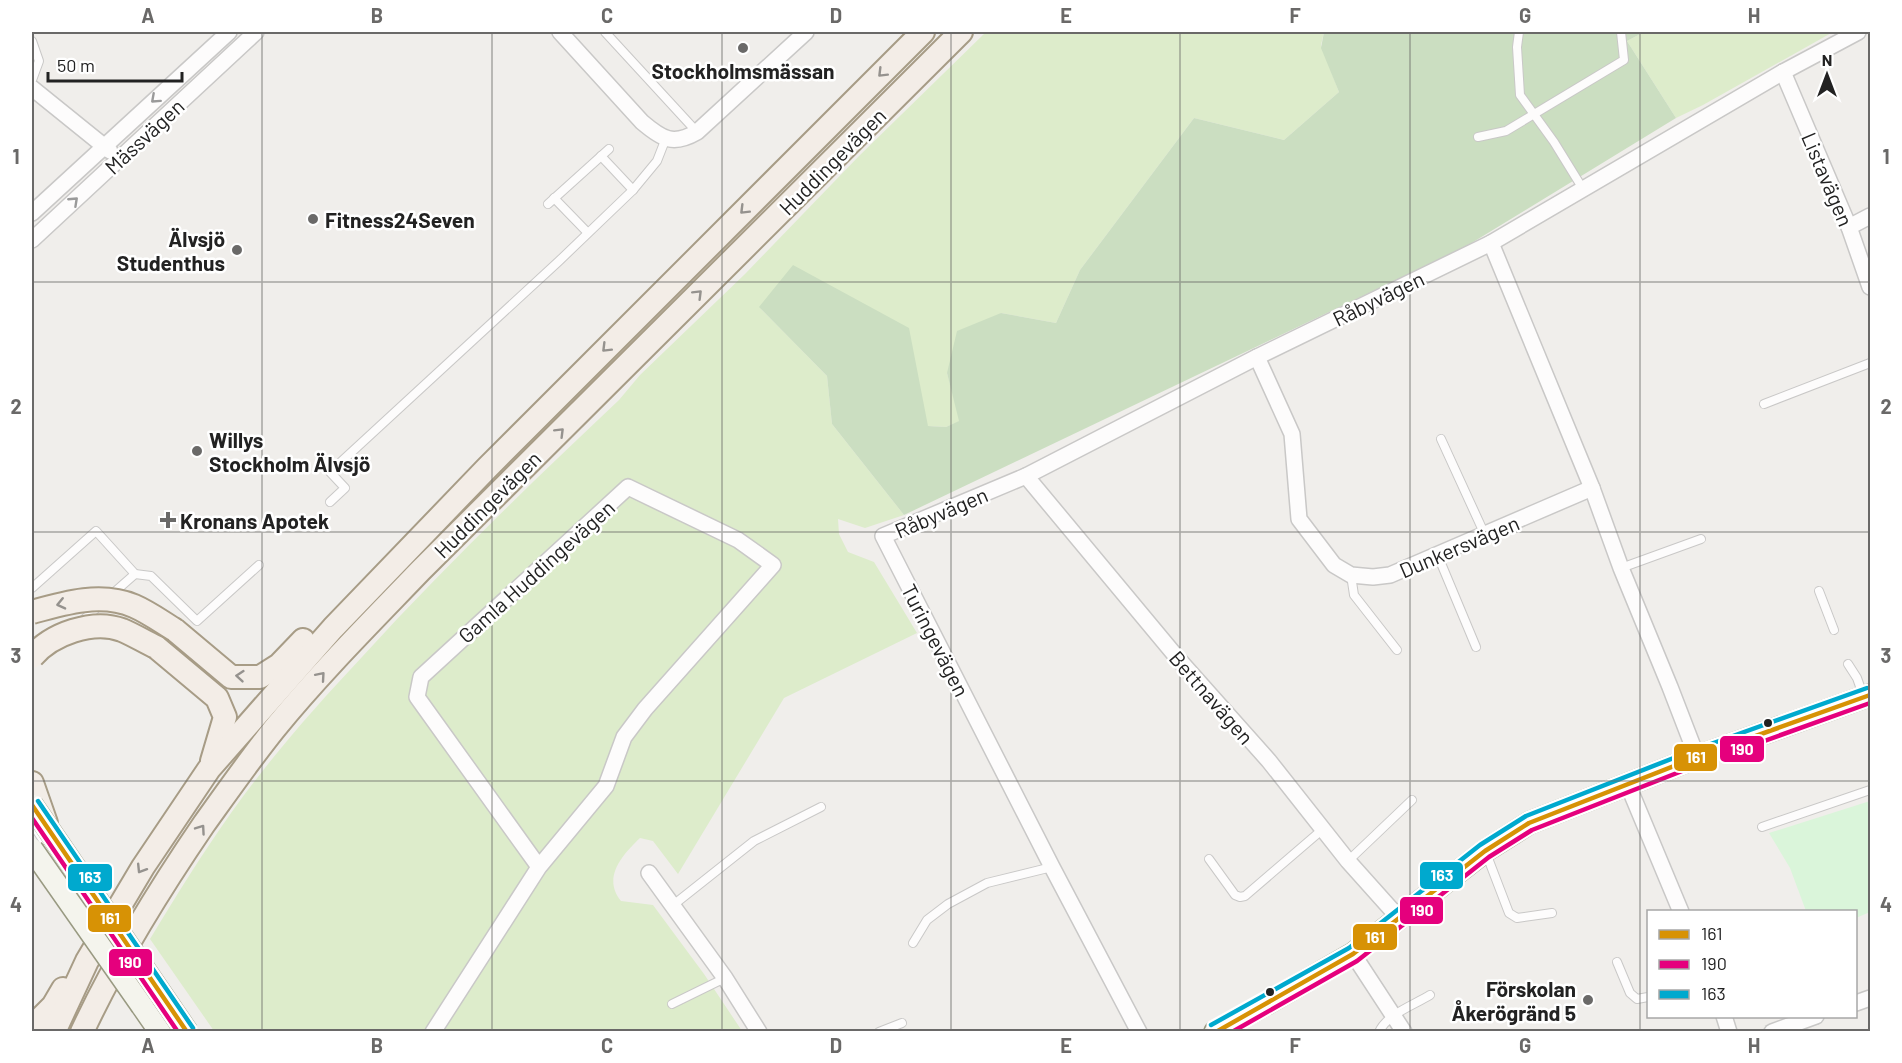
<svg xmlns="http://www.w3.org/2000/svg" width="1902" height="1063" font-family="Barlow,sans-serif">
<rect width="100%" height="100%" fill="#f0eeeb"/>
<g fill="#ddeccb">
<path d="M 986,32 L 1324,32 L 1321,45 L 1339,92 L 1284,140 L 1194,118 L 1080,270 L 1056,323 L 1001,313 L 947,373 L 960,421 L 946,427 L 928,426 L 760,308 L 827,376 L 832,424 L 904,515 L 865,528 L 838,519 L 839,534 L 848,552 L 874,562 L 917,633 L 784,698 L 678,874 L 653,841 L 640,838 C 622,855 602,878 621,901 L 653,905 L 704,974 L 742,1031 L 214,1031 L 150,939 C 176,896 202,854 231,813 C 270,758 316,706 362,657 C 444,567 531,483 619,400 L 640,375 L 745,274 L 859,156 Z"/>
<path d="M 1644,32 L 1833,32 L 1703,105 L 1676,118 L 1627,41 Z"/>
</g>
<path fill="#cbdec1" d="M 1324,32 L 1644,32 L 1627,41 L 1676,118 L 1465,247 L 904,515 L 832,424 L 827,376 L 759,307 L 793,265 L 909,328 L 928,426 L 946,427 L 959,421 L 947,373 L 957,331 L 1001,313 L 1056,323 L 1080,270 L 1194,118 L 1284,140 L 1339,92 L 1321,48 Z"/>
<path fill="#daf5da" d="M 1870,801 L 1870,912 L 1856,918 L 1856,912 L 1806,911 L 1790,868 L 1769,833 Z"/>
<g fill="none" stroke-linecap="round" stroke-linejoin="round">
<defs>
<g id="lane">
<path d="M 605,32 L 697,132"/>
<path d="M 1519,32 L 1517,47 L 1520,95 L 1554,142 L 1583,189"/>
<path d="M 32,41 L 39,61 L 32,80"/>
<path d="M 1478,137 L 1506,131 L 1624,60 L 1621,32"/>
<path d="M 601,156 L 633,190"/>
<path d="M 554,198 L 587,232"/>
<path d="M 548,204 L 609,149"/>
<path d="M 1764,404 L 1870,363"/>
<path d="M 1441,439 L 1485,535"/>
<path d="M 330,502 L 345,488 L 330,472 L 559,261 L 633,190 L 657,161 L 666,138"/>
<path d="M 1438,556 L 1476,647"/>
<path d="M 1621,568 L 1701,539"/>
<path d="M 135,574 L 151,576 L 197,621 L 259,565"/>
<path d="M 1351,575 L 1354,595 L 1397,650"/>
<path d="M 32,588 L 96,531 L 135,574 L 110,596"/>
<path d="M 1819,591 L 1834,630"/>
<path d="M 81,622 L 101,604"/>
<path d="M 1848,664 L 1857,678 L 1863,695"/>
<path d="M 32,823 L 43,840"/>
<path d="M 1762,827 L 1870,790"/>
<path d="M 1486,853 L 1509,913 L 1517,918 L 1552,913"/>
<path d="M 1209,859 L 1235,895 L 1240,897 L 1245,896 L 1323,829"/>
<path d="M 1348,861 L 1412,800"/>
<path d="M 672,906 L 754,841 L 821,807"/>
<path d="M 913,943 L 927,920 L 948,904 L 987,883 L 1052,867"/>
<path d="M 1617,962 L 1630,993 L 1637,999 L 1648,997"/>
<path d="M 672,1004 L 725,978"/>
<path d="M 879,1032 L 902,1023"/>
<path d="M 1379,1032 C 1387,1014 1414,1005 1430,995"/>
</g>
<g id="street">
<path d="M 560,32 L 642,122 C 662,139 673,146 697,132 L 806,32"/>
<path d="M 1783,72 L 1849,227 L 1870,287"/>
<path d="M 32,88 L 110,151"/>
<path d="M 32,213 L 229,32"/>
<path d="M 1849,227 L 1870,216"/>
<path d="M 32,240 L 256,32"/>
<path d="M 1491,243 L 1592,488 L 1621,568 L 1670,687 L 1697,757"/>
<path d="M 1257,357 L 1292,434 L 1299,519 L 1334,565 L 1351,575 L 1373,577 L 1390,575 L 1592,488"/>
<path d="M 1026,476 L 1180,661 L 1269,761 L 1348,861 L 1399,918"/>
<path d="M 1628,785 L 1681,912"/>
<path d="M 649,873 L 725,978 L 759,1032"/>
<path d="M 1353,954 L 1404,1032"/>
<path d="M 1856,1003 L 1870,998"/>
<path d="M 1724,1016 L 1729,1032"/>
<path d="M 433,1032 L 539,867 L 417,697 L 421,677 L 628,487 L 738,540 L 773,565 L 645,709 L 624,737 L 606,786 L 539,867"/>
<path d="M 1139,1032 L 1052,867 L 883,536 L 1026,476 L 1257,357 L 1491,243 L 1783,72 L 1858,32"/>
<path d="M 1772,1032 L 1816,1016"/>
</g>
<g id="secondary">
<path d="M 142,1006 L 160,1032"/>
<path d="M 1215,1032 L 1257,1009 L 1353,954 L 1485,851 L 1529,823 L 1697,757 L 1870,695"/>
</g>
<g id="primary">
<path d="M 175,630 L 231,677 L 260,677 L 279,665 L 303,640"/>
<path d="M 156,647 L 217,698 L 225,717 L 212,761"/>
<path d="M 32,783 L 46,823"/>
<path d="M 32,1027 L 53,1006 L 63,989"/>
<path d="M 54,1032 L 87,961 L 143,867 L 209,769 L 333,628 L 487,468 L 923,32"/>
<path d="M 82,1032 C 116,959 159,890 204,824 C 227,792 250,759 275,728 C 320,673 371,622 420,571 L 961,32"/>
</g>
</defs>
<use href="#lane" stroke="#c9c8c7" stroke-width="10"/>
<use href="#street" stroke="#c9c8c7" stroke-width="18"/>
<use href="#secondary" stroke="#999a82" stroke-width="24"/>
<use href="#primary" stroke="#a79c86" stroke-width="26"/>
<use href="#lane" stroke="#fdfcfc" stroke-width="8"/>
<use href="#street" stroke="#fdfcfc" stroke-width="15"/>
<use href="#secondary" stroke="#f4f4ed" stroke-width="21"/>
<use href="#primary" stroke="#f3ede7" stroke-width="22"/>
<defs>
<g id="secondary-bridge">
<path d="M 32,805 L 187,1032"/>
<path d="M 32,849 L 142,1006"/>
</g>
<g id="primary-bridge">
<path d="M 32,612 C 64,603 101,592 134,606 C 148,612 162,622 175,630"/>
<path d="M 32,657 C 51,634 93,619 122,630 C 134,635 145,642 156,647"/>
</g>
</defs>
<use href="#secondary-bridge" stroke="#999a82" stroke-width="24" stroke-linecap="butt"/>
<use href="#primary-bridge" stroke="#a79c86" stroke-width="26" stroke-linecap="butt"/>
<use href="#secondary-bridge" stroke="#f4f4ed" stroke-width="21"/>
<use href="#primary-bridge" stroke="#f3ede7" stroke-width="22"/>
<defs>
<g id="bus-1">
<path d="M 32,805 L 187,1032"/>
<path d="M 1216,1032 L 1353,954 L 1485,851 L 1529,823 L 1697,757 L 1870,695"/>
</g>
<g id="bus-2">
<path d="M 32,818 L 178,1032"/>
<path d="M 1232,1032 L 1357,961 L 1489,857 L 1532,830 L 1700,764 L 1870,703"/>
</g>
<g id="bus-3">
<path d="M 38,801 L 193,1028"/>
<path d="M 1211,1025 L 1349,948 L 1480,845 L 1526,816 L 1694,750 L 1867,688"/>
</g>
</defs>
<use href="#bus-1" stroke="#fff" stroke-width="9"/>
<use href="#bus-2" stroke="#fff" stroke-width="9"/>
<use href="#bus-3" stroke="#fff" stroke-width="9"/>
<use href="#bus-1" stroke="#d79205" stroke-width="4.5"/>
<use href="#bus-2" stroke="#e5007d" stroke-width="4.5"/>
<use href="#bus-3" stroke="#00a9ce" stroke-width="4.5"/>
</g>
<defs><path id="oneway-chevron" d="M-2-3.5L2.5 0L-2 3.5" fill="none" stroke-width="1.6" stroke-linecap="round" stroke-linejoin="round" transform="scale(1.5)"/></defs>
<g stroke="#95928e">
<use href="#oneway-chevron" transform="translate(882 73) rotate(135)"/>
<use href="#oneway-chevron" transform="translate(744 210) rotate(135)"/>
<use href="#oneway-chevron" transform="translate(698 294) rotate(-45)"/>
<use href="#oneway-chevron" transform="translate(606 348) rotate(135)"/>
<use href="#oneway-chevron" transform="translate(560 432) rotate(-45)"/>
<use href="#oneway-chevron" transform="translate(61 604) rotate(167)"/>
<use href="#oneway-chevron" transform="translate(240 676) rotate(-175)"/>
<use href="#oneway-chevron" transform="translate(321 676) rotate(-49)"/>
<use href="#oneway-chevron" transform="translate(201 829) rotate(-55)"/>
<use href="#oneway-chevron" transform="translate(141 869) rotate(122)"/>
</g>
<g stroke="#9a9a9a">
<use href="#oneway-chevron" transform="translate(155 99) rotate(138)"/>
<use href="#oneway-chevron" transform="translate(74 201) rotate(-43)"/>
</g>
<path fill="none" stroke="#6a6968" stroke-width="1.5" stroke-opacity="0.55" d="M 262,32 L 262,1032M 492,32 L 492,1032M 722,32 L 722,1032M 951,32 L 951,1032M 1180,32 L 1180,1032M 1410,32 L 1410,1032M 1640,32 L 1640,1032M 32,282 L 1870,282M 32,532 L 1870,532M 32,781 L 1870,781"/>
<g fill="#6a6968" stroke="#fff" stroke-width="2">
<circle cx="743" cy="48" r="6"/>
<circle cx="313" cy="219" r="6"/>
<circle cx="237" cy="250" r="6"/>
<circle cx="197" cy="451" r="6"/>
<path d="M165 511h6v6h6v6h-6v6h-6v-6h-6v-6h6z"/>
<circle cx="1588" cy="1000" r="6"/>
</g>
<g fill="#222" stroke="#fff" stroke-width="2">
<circle cx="1768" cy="723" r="5"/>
<circle cx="1270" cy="992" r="5"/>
</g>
<g text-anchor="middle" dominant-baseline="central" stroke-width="5" stroke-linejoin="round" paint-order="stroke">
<g font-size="21" font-weight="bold" fill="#222" stroke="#fff" text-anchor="start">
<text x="743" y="70" text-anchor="middle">Stockholmsmässan</text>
<text x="325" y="219">Fitness24Seven</text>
<text x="225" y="238" text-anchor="end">Älvsjö<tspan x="225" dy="24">Studenthus</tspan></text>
<text x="209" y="439">Willys<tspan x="209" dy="24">Stockholm Älvsjö</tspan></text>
<text x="180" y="520">Kronans Apotek</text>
<text x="1576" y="988" text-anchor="end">Förskolan<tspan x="1576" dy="24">Åkerögränd 5</tspan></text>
</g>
<g font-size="21" fill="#222" stroke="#fff">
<text transform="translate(144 136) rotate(-43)">Mässvägen</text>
<text transform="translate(832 161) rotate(-45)">Huddingevägen</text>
<text transform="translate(1828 179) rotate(67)">Listavägen</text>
<text transform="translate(1378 298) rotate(-26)">Råbyvägen</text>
<text transform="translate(487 504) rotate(-45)">Huddingevägen</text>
<text transform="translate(941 512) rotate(-23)">Råbyvägen</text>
<text transform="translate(1459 546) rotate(-23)">Dunkersvägen</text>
<text transform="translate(536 571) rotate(-42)">Gamla Huddingevägen</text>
<text transform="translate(936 640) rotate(63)">Turingevägen</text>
<text transform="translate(1212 697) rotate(49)">Bettnavägen</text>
</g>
</g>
<g stroke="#fff" stroke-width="2">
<rect x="1719" y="735" width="46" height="28" rx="6" fill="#e5007d"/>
<rect x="1673" y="743" width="45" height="29" rx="6" fill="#d79205"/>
<rect x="1419" y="861" width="45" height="29" rx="6" fill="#00a9ce"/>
<rect x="67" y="863" width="46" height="29" rx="6" fill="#00a9ce"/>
<rect x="1399" y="896" width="45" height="29" rx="6" fill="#e5007d"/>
<rect x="87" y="904" width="45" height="29" rx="6" fill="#d79205"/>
<rect x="1352" y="923" width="46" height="28" rx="6" fill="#d79205"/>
<rect x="108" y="948" width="45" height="29" rx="6" fill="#e5007d"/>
</g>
<g font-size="16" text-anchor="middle" font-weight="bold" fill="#fff">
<text x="1742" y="755">190</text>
<text x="1696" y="763">161</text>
<text x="1442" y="881">163</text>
<text x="90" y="883">163</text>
<text x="1422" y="916">190</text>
<text x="110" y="924">161</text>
<text x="1375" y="943">161</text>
<text x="130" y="968">190</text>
</g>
<rect width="1902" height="1063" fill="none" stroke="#ffffff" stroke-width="66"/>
<rect x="1647" y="910" width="210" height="108" fill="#ffffff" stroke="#a7a7a7" stroke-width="1.5"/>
<rect x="1659" y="930" width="30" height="9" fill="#d79205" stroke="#a7a7a7" stroke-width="1.5"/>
<text x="1701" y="940" font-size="18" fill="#222222">161</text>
<rect x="1659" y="960" width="30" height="9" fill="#e5007d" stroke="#a7a7a7" stroke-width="1.5"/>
<text x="1701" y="970" font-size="18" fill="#222222">190</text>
<rect x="1659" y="990" width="30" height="9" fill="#00a9ce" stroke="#a7a7a7" stroke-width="1.5"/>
<text x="1701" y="1000" font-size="18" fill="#222222">163</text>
<g transform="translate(1827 75)" stroke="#ffffff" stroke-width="4.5" paint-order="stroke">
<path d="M0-4.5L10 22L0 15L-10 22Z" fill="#222222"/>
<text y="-9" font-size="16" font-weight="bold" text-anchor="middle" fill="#222222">N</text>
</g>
<path d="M48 72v9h134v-9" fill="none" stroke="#222222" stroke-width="3"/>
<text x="57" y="72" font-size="18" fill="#222222" stroke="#ffffff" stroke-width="4.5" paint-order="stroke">50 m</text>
<rect x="33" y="33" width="1836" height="997" fill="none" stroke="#6a6968" stroke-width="2"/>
<g font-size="20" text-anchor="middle" font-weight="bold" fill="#6a6968">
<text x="148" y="23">A</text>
<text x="377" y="23">B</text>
<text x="607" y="23">C</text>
<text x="836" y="23">D</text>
<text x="1066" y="23">E</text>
<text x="1295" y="23">F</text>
<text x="1525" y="23">G</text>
<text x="1754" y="23">H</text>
<text x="16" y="164">1</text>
<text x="1886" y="164">1</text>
<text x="16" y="414">2</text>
<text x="1886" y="414">2</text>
<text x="16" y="663">3</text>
<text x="1886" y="663">3</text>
<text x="16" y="912">4</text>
<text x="1886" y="912">4</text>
<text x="148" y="1053">A</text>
<text x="377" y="1053">B</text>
<text x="607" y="1053">C</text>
<text x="836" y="1053">D</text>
<text x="1066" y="1053">E</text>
<text x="1295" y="1053">F</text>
<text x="1525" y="1053">G</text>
<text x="1754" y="1053">H</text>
</g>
</svg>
